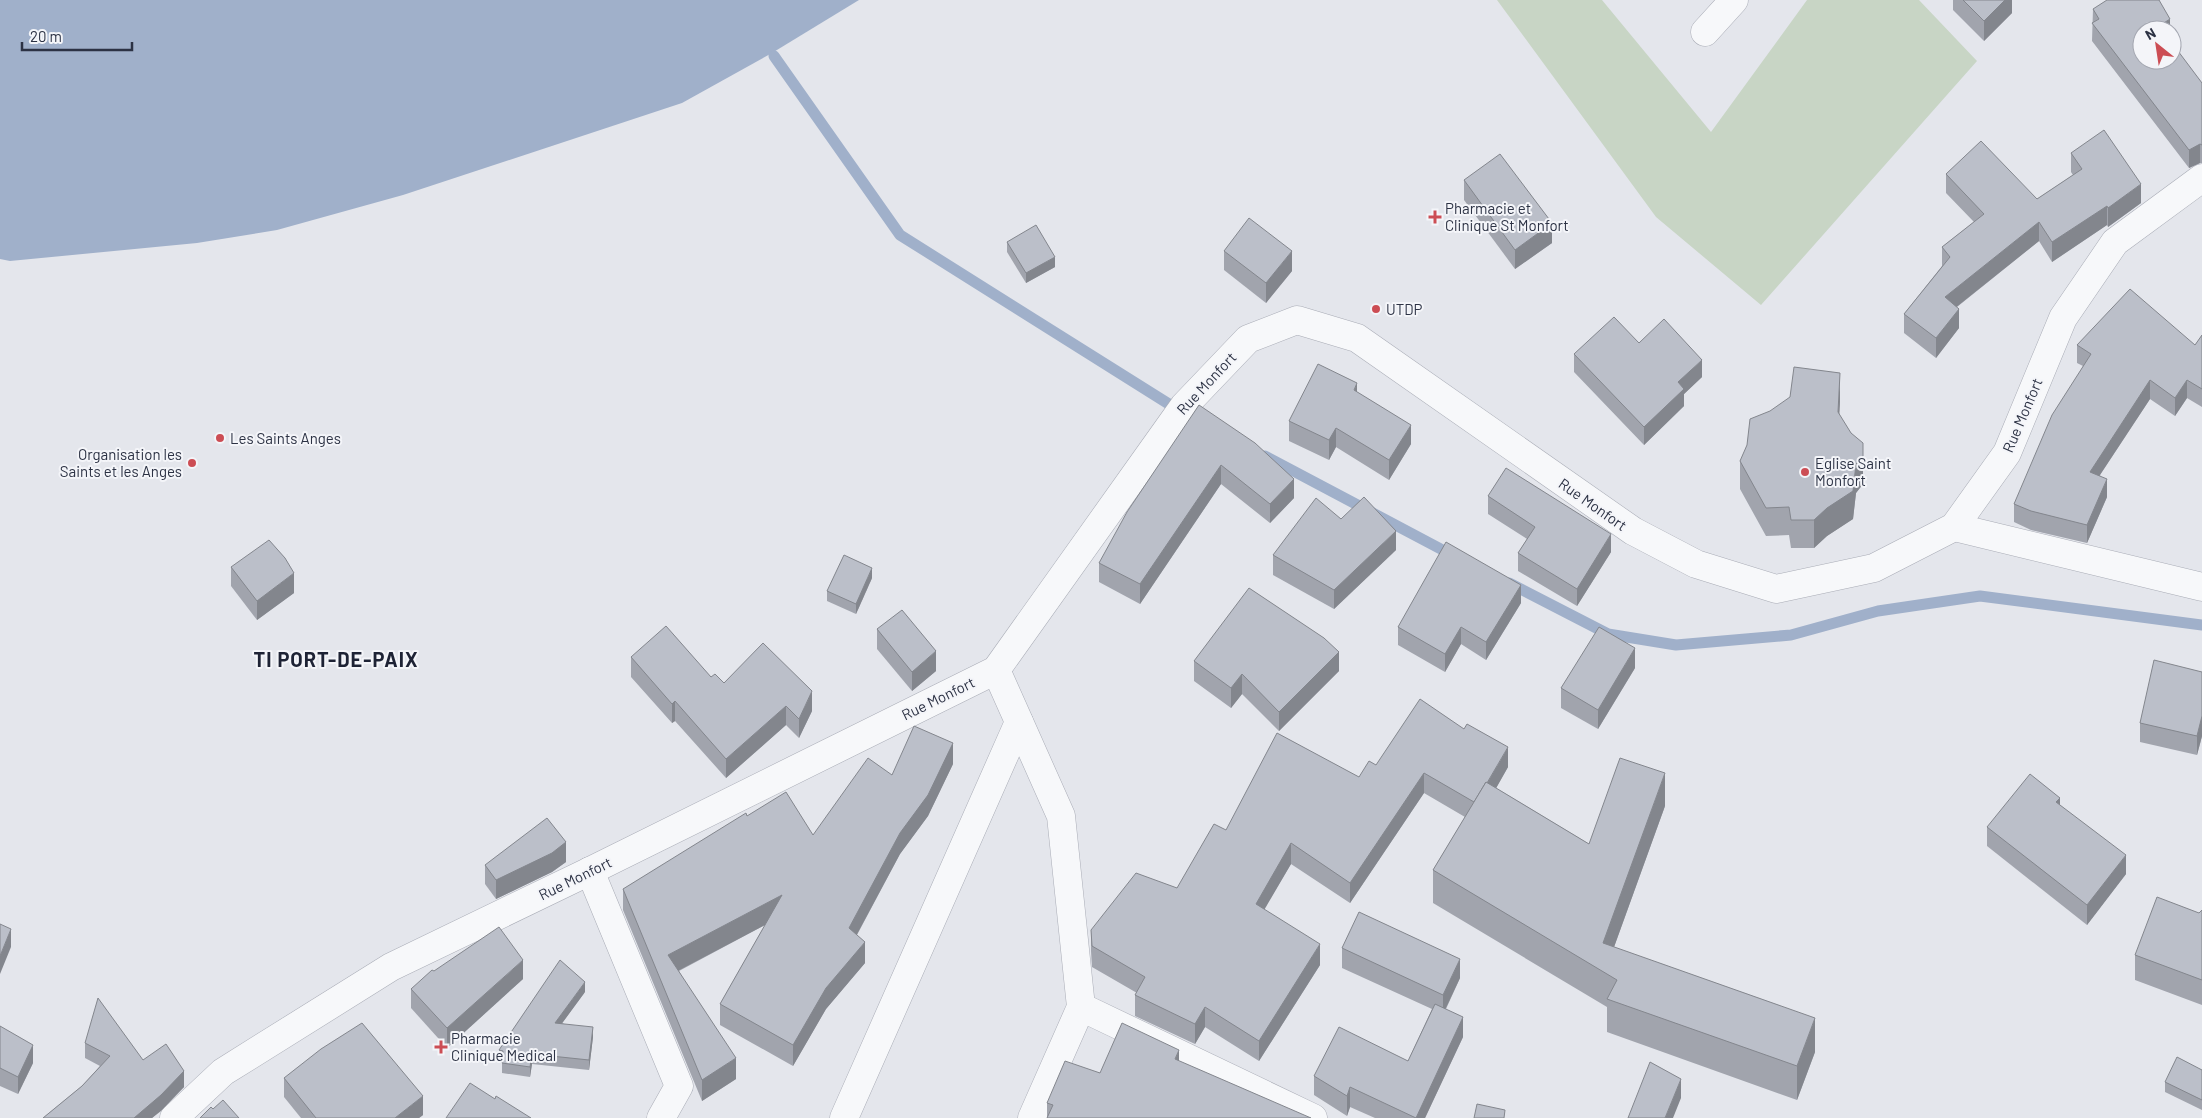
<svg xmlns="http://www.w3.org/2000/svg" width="2202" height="1118" font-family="Barlow,sans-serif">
<rect width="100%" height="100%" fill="#e4e6ec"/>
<path fill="#c8d5c5" d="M 1497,0 L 1602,0 L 1711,132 L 1807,0 L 1919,0 L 1977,61 L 1761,305 L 1656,217 Z"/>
<path fill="#a0b0ca" d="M 0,0 L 859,0 L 772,53 L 682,103 L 403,195 L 277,230 L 197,243 L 10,261 L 0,259 Z"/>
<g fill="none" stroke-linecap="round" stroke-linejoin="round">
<g stroke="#a0b0ca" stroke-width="11">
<path d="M 774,56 L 900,235 L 1180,411"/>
<path d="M 1265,456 L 1454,556"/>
<path d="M 1509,583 L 1608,634 L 1676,645 L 1791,635 L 1878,611 L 1980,596 L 2202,625"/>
</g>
<defs>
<g id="street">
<path d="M 1705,32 L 1734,0"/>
<path d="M 1954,527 L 2202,587"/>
<path d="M 996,670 L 1061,816 L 1081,1007 L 1032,1118"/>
<path d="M 590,871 L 679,1086 L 661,1118"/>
<path d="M 1081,1007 L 1313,1118"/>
<path d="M 174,1118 L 223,1072 L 391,967 L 590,871 L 996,670 L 1184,406 L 1248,339 L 1297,320 L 1357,338 L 1633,531 L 1696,564 L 1776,589 L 1874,568 L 1954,527 L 2007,453 L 2063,318 L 2115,242 L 2202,178"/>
<path d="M 844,1118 L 1019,722"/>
</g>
</defs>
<use href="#street" stroke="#a9acb6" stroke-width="29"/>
<use href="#street" stroke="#f7f8fa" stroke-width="28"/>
</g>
<g fill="#a1a4ad">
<path d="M 1953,0 L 2012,0 L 2012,13 L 1984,41 L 1953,10 Z"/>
<path d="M 2093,9 L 2170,30 L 2142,30 L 2202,83 L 2202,163 L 2200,163 L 2189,168 L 2092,41 Z"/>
<path d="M 2071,153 L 2141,203 L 2108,227 L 2107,225 L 2052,262 L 2039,241 L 1957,307 L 1959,328 L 1936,358 L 1904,333 L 1904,314 L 1942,266 L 1942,247 L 1974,222 L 1946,193 L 1946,174 L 2037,199 L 2073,175 L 2071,172 Z"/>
<path d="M 1464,180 L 1552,243 L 1515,269 L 1464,200 Z"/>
<path d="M 1007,242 L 1055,267 L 1026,283 L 1007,252 Z"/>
<path d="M 1224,251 L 1292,271 L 1266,303 L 1224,270 Z"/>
<path d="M 2202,335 L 2202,407 L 2187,398 L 2175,416 L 2150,399 L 2100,475 L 2107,497 L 2087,543 L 2031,530 L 2014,522 L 2014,504 L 2083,366 L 2077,363 L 2077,345 L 2195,345 Z"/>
<path d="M 1639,343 L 1702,377 L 1684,394 L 1684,406 L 1644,445 L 1574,372 L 1574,354 Z"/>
<path d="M 1357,392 L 1411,444 L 1389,480 L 1336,447 L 1329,460 L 1289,441 L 1289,421 Z"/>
<path d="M 1840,401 L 1839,414 L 1863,484 L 1856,493 L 1853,519 L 1827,536 L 1814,548 L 1791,548 L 1789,535 L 1766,536 L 1740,489 L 1740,461 Z"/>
<path d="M 1199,405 L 1294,498 L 1270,523 L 1221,484 L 1140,604 L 1099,582 L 1099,563 Z"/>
<path d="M 1488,496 L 1611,552 L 1577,606 L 1518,571 L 1518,553 L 1527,539 L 1488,514 Z"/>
<path d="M 1341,519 L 1396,550 L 1334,609 L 1273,575 L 1273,555 Z"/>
<path d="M 231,567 L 294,593 L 257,620 L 231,586 Z"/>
<path d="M 872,578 L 856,614 L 827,601 L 827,591 Z"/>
<path d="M 1521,603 L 1486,660 L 1461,644 L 1445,672 L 1398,645 L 1398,627 Z"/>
<path d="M 877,629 L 936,671 L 912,691 L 877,649 Z"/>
<path d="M 631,657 L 711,677 L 724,683 L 812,711 L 799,738 L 786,725 L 726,778 L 675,721 L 672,723 L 631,677 Z"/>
<path d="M 1194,661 L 1339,671 L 1279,731 L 1242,694 L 1231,708 L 1194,681 Z"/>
<path d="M 1635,668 L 1598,729 L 1561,708 L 1561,688 Z"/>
<path d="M 2202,672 L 2202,736 L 2197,755 L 2140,742 L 2140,723 Z"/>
<path d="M 953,764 L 928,816 L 900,854 L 857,935 L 865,963 L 826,1009 L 793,1066 L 720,1025 L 720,1004 L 765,925 L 679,971 L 736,1079 L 702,1101 L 623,910 L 623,889 L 747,816 L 813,835 L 892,775 Z"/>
<path d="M 1376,765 L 1508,767 L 1496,788 L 1589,844 L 1665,806 L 1614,947 L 1815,1052 L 1797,1100 L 1607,1032 L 1607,1007 L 1433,903 L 1433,870 L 1465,817 L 1424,793 L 1350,903 L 1291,864 L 1264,909 L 1320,965 L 1259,1061 L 1205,1027 L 1195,1044 L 1135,1016 L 1135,995 L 1137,993 L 1092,967 L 1091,951 L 1091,930 L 1177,888 L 1226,830 L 1359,777 Z"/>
<path d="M 2060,805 L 2126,874 L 2087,925 L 1987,846 L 1987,827 Z"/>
<path d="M 566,862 L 552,872 L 496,899 L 485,884 L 485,865 Z"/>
<path d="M 2202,910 L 2202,1005 L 2135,980 L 2135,955 L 2199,913 Z"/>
<path d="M 1342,948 L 1460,978 L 1446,1009 L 1463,1037 L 1425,1118 L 1375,1118 L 1350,1107 L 1347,1116 L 1314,1095 L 1314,1076 L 1408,1061 L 1432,1009 L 1342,968 Z"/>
<path d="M 434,971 L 523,979 L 447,1048 L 411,1008 L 411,989 Z"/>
<path d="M 585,992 L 562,1023 L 593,1037 L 589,1070 L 532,1064 L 530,1077 L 502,1073 L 502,1060 L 499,1060 L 499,1050 Z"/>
<path d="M 0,1026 L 33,1063 L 18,1094 L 0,1086 Z"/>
<path d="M 85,1043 L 143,1060 L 184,1087 L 152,1118 L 43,1118 L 82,1086 L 100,1066 L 85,1058 Z"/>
<path d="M 1179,1050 L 1047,1118 L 1047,1103 Z"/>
<path d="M 2202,1070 L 2202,1110 L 2165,1092 L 2165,1082 Z"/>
<path d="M 284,1078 L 423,1115 L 419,1118 L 301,1118 L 284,1097 Z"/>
</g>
<g fill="#83868d">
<path d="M 2005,0 L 2012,0 L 2012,13 L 1984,41 L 1984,21 Z"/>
<path d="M 2170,19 L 2170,30 L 2159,30 L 2159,26 Z"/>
<path d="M 2200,144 L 2200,163 L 2189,168 L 2189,150 Z"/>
<path d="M 2141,184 L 2141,203 L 2108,227 L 2108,208 Z"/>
<path d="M 2107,206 L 2107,225 L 2052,262 L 2052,242 Z"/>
<path d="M 2039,222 L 2039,241 L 1945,316 L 1945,297 Z"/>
<path d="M 1552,223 L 1552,243 L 1515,269 L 1515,250 Z"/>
<path d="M 1292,251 L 1292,271 L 1266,303 L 1266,283 Z"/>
<path d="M 1055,257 L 1055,267 L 1026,283 L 1026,273 Z"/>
<path d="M 1959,309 L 1959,328 L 1936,358 L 1936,338 Z"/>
<path d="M 1702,360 L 1702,377 L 1684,394 L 1684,406 L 1644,445 L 1644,427 L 1678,382 Z"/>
<path d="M 1840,373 L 1840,401 L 1838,440 L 1838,412 Z"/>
<path d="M 2150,380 L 2150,399 L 2090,490 L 2090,472 Z"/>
<path d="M 2187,380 L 2187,398 L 2175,416 L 2175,398 Z"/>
<path d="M 1357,383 L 1357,402 L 1354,390 Z"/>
<path d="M 1411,425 L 1411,444 L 1389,480 L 1389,460 Z"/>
<path d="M 1336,428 L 1336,447 L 1329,460 L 1329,440 Z"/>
<path d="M 1863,456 L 1863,484 L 1856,493 L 1853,519 L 1827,536 L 1814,548 L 1814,520 Z"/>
<path d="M 1221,465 L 1221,484 L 1140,604 L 1140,584 Z"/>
<path d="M 1294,479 L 1294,498 L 1270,523 L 1270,504 Z"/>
<path d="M 2107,479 L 2107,497 L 2087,543 L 2087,525 Z"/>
<path d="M 1396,531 L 1396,550 L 1334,609 L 1334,590 Z"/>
<path d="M 1611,534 L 1611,552 L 1577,606 L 1577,589 Z"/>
<path d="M 872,568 L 872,578 L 856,614 L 856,604 Z"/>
<path d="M 294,573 L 294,593 L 257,620 L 257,601 Z"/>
<path d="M 1521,585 L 1521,603 L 1486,660 L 1486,642 Z"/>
<path d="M 1461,627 L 1461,644 L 1445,672 L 1445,654 Z"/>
<path d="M 1635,648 L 1635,668 L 1598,729 L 1598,710 Z"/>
<path d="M 936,651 L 936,671 L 912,691 L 912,672 Z"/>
<path d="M 1339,652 L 1339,671 L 1279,731 L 1279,712 Z"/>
<path d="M 1242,674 L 1242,694 L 1231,708 L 1231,688 Z"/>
<path d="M 812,691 L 812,711 L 799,738 L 799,719 Z"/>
<path d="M 675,701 L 675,721 L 672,723 L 672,704 Z"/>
<path d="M 786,706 L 786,725 L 726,778 L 726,759 Z"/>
<path d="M 2202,716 L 2202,736 L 2197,755 L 2197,736 Z"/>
<path d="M 953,743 L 953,764 L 928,816 L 900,854 L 849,949 L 849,928 L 900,833 Z"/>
<path d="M 1508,747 L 1508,767 L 1476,824 L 1476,803 Z"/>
<path d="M 1424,773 L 1424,793 L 1350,903 L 1350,883 Z"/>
<path d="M 1665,773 L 1665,806 L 1605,972 L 1603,943 Z"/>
<path d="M 2060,798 L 2060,818 L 2056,802 Z"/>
<path d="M 566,842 L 566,862 L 552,872 L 496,899 L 496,880 Z"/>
<path d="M 1291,843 L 1291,864 L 1256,924 L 1256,904 Z"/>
<path d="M 2126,855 L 2126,874 L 2087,925 L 2087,905 Z"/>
<path d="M 782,895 L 782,916 L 668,976 L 668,955 Z"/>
<path d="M 11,929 L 11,947 L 0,974 L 0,956 Z"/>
<path d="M 865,942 L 865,963 L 826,1009 L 793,1066 L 793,1045 L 826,988 Z"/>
<path d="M 1320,944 L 1320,965 L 1259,1061 L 1259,1041 Z"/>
<path d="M 1460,959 L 1460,978 L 1443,1014 L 1443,995 Z"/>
<path d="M 523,960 L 523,979 L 447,1048 L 447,1028 Z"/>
<path d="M 585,982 L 585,992 L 555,1033 L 555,1023 Z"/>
<path d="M 1205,1007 L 1205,1027 L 1195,1044 L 1195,1024 Z"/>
<path d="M 1463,1017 L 1463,1037 L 1425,1118 L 1416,1118 Z"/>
<path d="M 1815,1018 L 1815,1052 L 1797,1100 L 1797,1066 Z"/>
<path d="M 593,1027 L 593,1037 L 589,1070 L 589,1060 Z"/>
<path d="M 33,1045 L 33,1063 L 18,1094 L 18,1077 Z"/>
<path d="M 1179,1050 L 1179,1071 L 1175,1059 Z"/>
<path d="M 532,1054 L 532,1064 L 530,1077 L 530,1067 Z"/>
<path d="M 736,1058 L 736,1079 L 702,1101 L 702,1080 Z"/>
<path d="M 184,1071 L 184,1087 L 161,1111 L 152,1118 L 134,1118 Z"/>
<path d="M 1681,1079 L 1681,1098 L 1673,1118 L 1665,1118 Z"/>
<path d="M 1350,1087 L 1350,1107 L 1347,1116 L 1347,1096 Z"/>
<path d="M 423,1096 L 423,1115 L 419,1118 L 395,1118 Z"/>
</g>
<g fill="#bbbfc9" stroke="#83868d">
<path d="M 1963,0 L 2005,0 L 1984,21 Z"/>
<path d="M 2107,0 L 2159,0 L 2170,19 L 2159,26 L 2162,30 L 2142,30 L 2142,60 L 2172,60 L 2172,43 L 2202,83 L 2202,145 L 2200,144 L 2189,150 L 2092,23 L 2099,19 L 2093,9 Z"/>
<path d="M 2104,130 L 2141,184 L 2108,208 L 2107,206 L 2052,242 L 2039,222 L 1945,297 L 1959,309 L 1936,338 L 1904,314 L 1950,257 L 1942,247 L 1984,214 L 1946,174 L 1981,141 L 2037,199 L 2082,169 L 2071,153 Z"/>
<path d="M 1500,154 L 1552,223 L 1515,250 L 1464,180 Z"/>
<path d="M 1249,218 L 1292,251 L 1266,283 L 1224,251 Z"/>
<path d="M 1036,225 L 1055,257 L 1026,273 L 1007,242 Z"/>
<path d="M 2130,289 L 2195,345 L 2202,335 L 2202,389 L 2187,380 L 2175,398 L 2150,380 L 2090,472 L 2107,479 L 2087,525 L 2031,511 L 2014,504 L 2052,415 L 2091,354 L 2077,345 Z"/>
<path d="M 1614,317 L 1639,343 L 1664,319 L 1702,360 L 1678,382 L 1684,389 L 1644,427 L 1574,354 Z"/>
<path d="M 1318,364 L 1357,383 L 1354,390 L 1411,425 L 1389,460 L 1336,428 L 1329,440 L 1289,421 Z"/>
<path d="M 1794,367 L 1840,373 L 1838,412 L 1851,433 L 1863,443 L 1863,456 L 1856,464 L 1853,491 L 1827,508 L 1814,520 L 1791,520 L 1789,507 L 1766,508 L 1740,461 L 1747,445 L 1750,419 L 1770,411 L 1790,397 Z"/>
<path d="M 1199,405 L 1255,443 L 1294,479 L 1270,504 L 1221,465 L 1140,584 L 1099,563 L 1127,512 Z"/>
<path d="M 1506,468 L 1611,534 L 1577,589 L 1518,553 L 1535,527 L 1488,496 Z"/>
<path d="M 1364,497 L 1396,531 L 1334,590 L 1273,555 L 1316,498 L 1341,519 Z"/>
<path d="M 269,540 L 285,558 L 294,573 L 257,601 L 231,567 Z"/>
<path d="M 1446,542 L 1521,585 L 1486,642 L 1461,627 L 1445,654 L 1398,627 Z"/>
<path d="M 844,555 L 872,568 L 856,604 L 827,591 Z"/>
<path d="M 1249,588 L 1324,638 L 1339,652 L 1279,712 L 1242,674 L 1231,688 L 1194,661 Z"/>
<path d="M 902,610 L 936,651 L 912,672 L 877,629 Z"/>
<path d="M 666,626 L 711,677 L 715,674 L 724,683 L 763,643 L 812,691 L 799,719 L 786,706 L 726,759 L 675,701 L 672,704 L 631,657 Z"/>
<path d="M 1599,627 L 1635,648 L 1598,710 L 1561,688 Z"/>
<path d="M 2154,660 L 2202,672 L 2202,716 L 2197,736 L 2140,723 Z"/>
<path d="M 1420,699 L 1464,729 L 1467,724 L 1508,747 L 1487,783 L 1486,782 L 1474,802 L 1424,773 L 1350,883 L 1291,843 L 1256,904 L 1320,944 L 1259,1041 L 1205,1007 L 1195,1024 L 1135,995 L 1145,977 L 1092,946 L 1091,930 L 1136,873 L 1177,888 L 1214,824 L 1226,830 L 1277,733 L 1359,777 L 1369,761 L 1376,765 Z"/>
<path d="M 914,726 L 953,743 L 928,795 L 900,833 L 849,928 L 865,942 L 826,988 L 793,1045 L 720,1004 L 782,895 L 668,955 L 736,1058 L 702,1080 L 623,889 L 746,813 L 747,816 L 786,792 L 813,835 L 868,758 L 892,775 Z"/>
<path d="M 1620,758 L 1665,773 L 1603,943 L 1815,1018 L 1797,1066 L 1607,999 L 1617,980 L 1433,870 L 1486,782 L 1589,844 Z"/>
<path d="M 2030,774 L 2060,798 L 2056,802 L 2126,855 L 2087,905 L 1987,827 Z"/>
<path d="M 547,818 L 566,842 L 552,853 L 496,880 L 485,865 Z"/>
<path d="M 2157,897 L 2199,913 L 2202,910 L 2202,980 L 2135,955 Z"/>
<path d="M 1359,912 L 1460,959 L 1443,995 L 1342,948 Z"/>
<path d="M 0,924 L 11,929 L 0,956 Z"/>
<path d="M 499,927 L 523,960 L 447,1028 L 411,989 L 432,970 L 434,971 Z"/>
<path d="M 560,960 L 585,982 L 555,1023 L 593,1027 L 589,1060 L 532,1054 L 530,1067 L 502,1063 L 503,1051 L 499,1050 Z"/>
<path d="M 98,998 L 143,1060 L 166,1044 L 184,1071 L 161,1095 L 134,1118 L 43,1118 L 82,1086 L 110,1056 L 85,1043 Z"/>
<path d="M 1435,1004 L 1463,1017 L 1416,1118 L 1350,1087 L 1347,1096 L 1314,1076 L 1339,1027 L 1408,1061 Z"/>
<path d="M 362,1023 L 423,1096 L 395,1118 L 316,1118 L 284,1078 L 321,1049 Z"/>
<path d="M 1122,1023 L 1179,1050 L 1175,1059 L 1311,1118 L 1047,1118 L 1053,1105 L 1047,1103 L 1065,1061 L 1100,1073 Z"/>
<path d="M 0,1026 L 33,1045 L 18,1077 L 0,1068 Z"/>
<path d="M 2177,1057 L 2202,1070 L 2202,1100 L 2165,1082 Z"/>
<path d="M 1650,1062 L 1681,1079 L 1665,1118 L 1628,1118 Z"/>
<path d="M 470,1083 L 495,1099 L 496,1096 L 531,1118 L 446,1118 Z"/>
<path d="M 223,1100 L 239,1118 L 200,1118 L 211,1107 L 213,1109 Z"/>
<path d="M 1477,1104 L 1505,1110 L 1504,1118 L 1474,1118 Z"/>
</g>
<g fill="#cc4d54" stroke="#f4f5f9" stroke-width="2">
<path d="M1432.5 209.5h5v5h5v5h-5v5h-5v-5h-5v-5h5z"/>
<circle cx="1376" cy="309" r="5"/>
<circle cx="220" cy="438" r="5"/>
<circle cx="192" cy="463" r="5"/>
<circle cx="1805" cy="472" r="5"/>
<path d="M438.5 1039.5h5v5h5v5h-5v5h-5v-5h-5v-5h5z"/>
</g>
<g text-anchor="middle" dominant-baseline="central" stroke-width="4" stroke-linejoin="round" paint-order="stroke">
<g font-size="15" fill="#2c3244" stroke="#f4f5f9" text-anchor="start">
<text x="1445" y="208">Pharmacie et<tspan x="1445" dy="17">Clinique St Monfort</tspan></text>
<text x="1386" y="309">UTDP</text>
<text x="230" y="438">Les Saints Anges</text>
<text x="182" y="454" text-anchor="end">Organisation les<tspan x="182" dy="17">Saints et les Anges</tspan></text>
<text x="1815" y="463">Eglise Saint<tspan x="1815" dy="17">Monfort</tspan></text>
<text x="451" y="1038">Pharmacie<tspan x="451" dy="17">Clinique Medical</tspan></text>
</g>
<g font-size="15" fill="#2c3244" stroke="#f4f5f9">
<text transform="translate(1206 383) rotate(-47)">Rue Monfort</text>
<text transform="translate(2022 415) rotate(-67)">Rue Monfort</text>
<text transform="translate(1593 504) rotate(35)">Rue Monfort</text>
<text transform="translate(938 698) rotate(-26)">Rue Monfort</text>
<text transform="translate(575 878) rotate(-26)">Rue Monfort</text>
</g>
<g font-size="20" font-weight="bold" letter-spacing="1" fill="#1e2335" stroke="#f4f5f9">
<text x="336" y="659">TI PORT-DE-PAIX</text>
</g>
</g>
<g transform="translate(2157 45) rotate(330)"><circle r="24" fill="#f4f5f9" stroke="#a4a7b1"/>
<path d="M0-4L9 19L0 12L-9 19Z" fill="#cc4d54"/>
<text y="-8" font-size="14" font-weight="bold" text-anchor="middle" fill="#2c3244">N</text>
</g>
<path d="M22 42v8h110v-8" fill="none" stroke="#2c3244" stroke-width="2.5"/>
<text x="30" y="42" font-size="15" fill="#2c3244" stroke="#f4f5f9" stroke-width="4" paint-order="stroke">20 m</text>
</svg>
